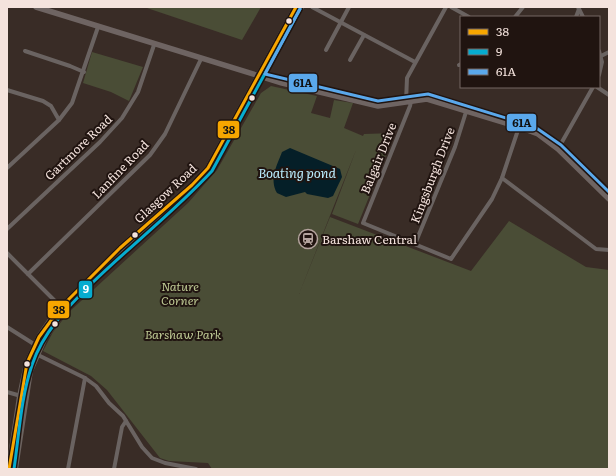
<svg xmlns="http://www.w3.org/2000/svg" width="616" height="476" font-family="Literata,serif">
<rect width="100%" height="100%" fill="#392c26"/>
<g fill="#4a4d36">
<path d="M 144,7 L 261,7 L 242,40 Z"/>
<path d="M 92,52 L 143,67 L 129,101 L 111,92 L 83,83 Z"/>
<path d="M 271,86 L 317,96 L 311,113 L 330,118 L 334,100 L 353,103 L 344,128 L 363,136 L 364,134 L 395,133 L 358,224 L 332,214 L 356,150 L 299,294 L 330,217 L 471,271 L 509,221 L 586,267 L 609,270 L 609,469 L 212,469 L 208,463 L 169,461 L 160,458 L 107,390 L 91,376 L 43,351 L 53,332 L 69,312 L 188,203 L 217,170 L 261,93 Z"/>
</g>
<path fill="#051f28" d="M 290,148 L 340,169 L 342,177 L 333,196 L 328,198 L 307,194 L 305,192 L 286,197 L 277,193 C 269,179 277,165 282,152 Z"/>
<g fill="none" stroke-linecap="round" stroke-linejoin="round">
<g stroke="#6a6361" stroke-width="4">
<path d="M 312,7 L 415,62"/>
<path d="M 451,7 L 469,17"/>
<path d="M 578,7 L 583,17"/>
<path d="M 515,17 L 523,7"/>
<path d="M 576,17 L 579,9"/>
<path d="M 326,50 L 349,7"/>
<path d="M 25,51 L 70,66 L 84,72"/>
<path d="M 599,51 L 602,62 L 599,75"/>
<path d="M 601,56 L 609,52"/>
<path d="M 350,60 L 364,35"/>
<path d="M 459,65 L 461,64"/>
<path d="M 597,87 L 609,95"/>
<path d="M 7,90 L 43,101 L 51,106 L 59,120"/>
<path d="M 411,101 L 410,106 L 363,223 L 451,259 L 492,199 L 502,178 L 519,127"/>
<path d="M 406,102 L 407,78 L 446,7"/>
<path d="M 558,149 L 593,87"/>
<path d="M 7,168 L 59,120 L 72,103 L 98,27"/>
<path d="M 502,178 L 596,249 L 609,250"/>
<path d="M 7,229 L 100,142 L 122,118 L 138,92 L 154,45"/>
<path d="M 415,244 L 455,147 L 466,112"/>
<path d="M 7,253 L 63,309"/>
<path d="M 28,274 L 150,155 L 165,134 L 201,59"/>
<path d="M 7,327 L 37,346"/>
<path d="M 36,354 L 85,378 L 96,386 L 109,403 L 123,416 L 142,447 L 152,458 L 165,463 L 196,469"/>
<path d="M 7,392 L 21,396"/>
<path d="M 68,469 L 85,378"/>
<path d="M 114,469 L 122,427 L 126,421"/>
</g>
<path stroke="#6e6462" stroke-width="5.5" d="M 36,7 L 282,83 L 378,106 L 427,99 L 519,127 L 538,134 L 558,149 L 609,199"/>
<g stroke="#6c635f" stroke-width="6">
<path d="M 9,469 L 20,396 L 27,363 L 39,337 L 50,321 L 61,307 L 120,248 L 192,185 L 208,168 L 296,7"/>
<path d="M 15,469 L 30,371 L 45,337 L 65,310 L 96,278 L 198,185 L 213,168 L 301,7"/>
</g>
<defs>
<path id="bus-1" d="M 9,469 L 27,363 L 39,337 L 61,307 L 120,248 L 192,185 L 208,168 L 296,7"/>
<path id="bus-2" d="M 14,469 C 19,435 21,397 32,365 C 43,332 67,308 90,285 C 130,246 174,212 212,171 L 300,9"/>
<path id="bus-3" d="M 300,9 L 265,74 L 378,101 L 428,94 L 535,127 L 561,145 L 609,192"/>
</defs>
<use href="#bus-1" stroke="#201410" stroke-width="6"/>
<use href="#bus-2" stroke="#201410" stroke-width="6"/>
<use href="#bus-3" stroke="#201410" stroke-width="6"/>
<use href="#bus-1" stroke="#f7a600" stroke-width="3"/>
<use href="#bus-2" stroke="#06acd0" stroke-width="3"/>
<use href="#bus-3" stroke="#5aa8eb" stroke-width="3"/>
</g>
<defs>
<symbol id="station-ring" viewBox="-11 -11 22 22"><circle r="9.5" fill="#201410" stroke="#b3a39d" stroke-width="1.5"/><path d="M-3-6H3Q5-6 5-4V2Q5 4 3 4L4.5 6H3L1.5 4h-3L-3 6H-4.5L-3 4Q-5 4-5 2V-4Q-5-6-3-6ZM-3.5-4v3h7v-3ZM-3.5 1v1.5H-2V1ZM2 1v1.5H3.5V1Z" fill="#b3a39d"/></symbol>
</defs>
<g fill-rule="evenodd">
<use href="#station-ring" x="297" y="228" width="22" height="22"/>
</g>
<g fill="#f4e3dd" stroke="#201410" stroke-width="1.5">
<circle cx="289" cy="21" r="3.5"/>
<circle cx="252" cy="98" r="3.5"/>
<circle cx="135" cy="235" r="3.5"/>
<circle cx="55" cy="324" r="3.5"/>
<circle cx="27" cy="364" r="3.5"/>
</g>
<g text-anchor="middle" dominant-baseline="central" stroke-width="4" stroke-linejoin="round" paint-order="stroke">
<g font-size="12" fill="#f4e3dd" stroke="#201410">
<text transform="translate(78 147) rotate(-44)">Gartmore Road</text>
<text transform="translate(378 158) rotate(-68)">Balgair Drive</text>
<text transform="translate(120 169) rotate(-46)">Lanfine Road</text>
<text transform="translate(432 175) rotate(-69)">Kingsburgh Drive</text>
<text transform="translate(165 193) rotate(-43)">Glasgow Road</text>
</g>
<g font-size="12" fill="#f4e3dd" stroke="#201410" text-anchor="start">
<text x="322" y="239">Barshaw Central</text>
</g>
<g font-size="12" font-style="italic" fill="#bdc893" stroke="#201410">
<text x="180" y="286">Nature<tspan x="180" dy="14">Corner</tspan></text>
<text x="183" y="334">Barshaw Park</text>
</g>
<g font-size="13" font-style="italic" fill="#b9ebfd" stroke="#201410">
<text x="297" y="172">Boating pond</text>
</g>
</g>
<g stroke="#201410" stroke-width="1.5">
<rect x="288" y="73" width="30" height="20" rx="4" fill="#5aa8eb"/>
<rect x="506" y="113" width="31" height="19" rx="4" fill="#5aa8eb"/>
<rect x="217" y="120" width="23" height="19" rx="4" fill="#f7a600"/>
<rect x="78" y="280" width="15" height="19" rx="4" fill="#06acd0"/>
<rect x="47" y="300" width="23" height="19" rx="4" fill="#f7a600"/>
</g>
<g font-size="11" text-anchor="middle" font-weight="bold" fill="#fff">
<text x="86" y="293">9</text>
</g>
<g font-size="11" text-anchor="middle" font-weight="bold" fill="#111">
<text x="303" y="87">61A</text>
<text x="522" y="127">61A</text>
<text x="229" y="134">38</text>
<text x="59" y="314">38</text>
</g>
<rect width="616" height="476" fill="none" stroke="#f4e3dd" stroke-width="16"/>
<rect x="460" y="16" width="140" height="72" fill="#201410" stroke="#756762"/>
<rect x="468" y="29" width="20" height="6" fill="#f7a600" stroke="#756762"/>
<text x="496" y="36" font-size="12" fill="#f4e3dd">38</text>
<rect x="468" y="49" width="20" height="6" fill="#06acd0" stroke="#756762"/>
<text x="496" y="56" font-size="12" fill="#f4e3dd">9</text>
<rect x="468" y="69" width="20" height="6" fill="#5aa8eb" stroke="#756762"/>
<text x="496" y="76" font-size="12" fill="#f4e3dd">61A</text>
</svg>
